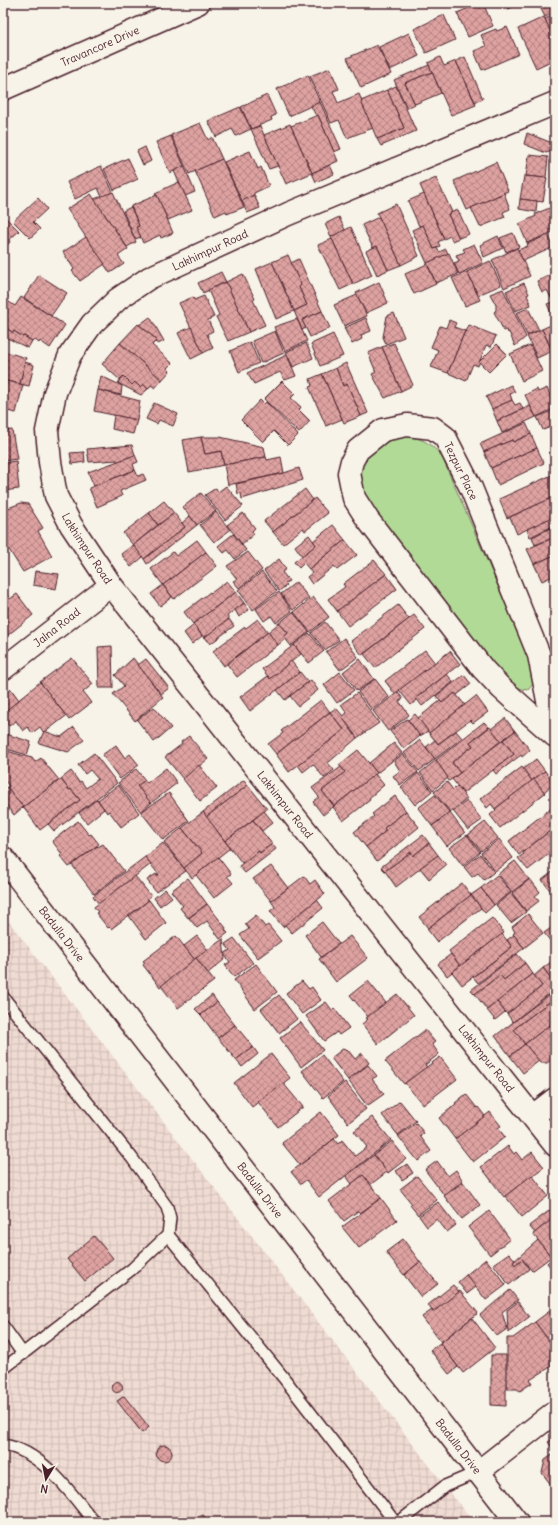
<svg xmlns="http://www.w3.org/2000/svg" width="558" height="1525" font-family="Delius,sans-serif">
<defs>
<pattern id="industrial-grid" width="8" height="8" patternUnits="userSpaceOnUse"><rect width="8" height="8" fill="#efdbd2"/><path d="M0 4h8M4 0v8" fill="none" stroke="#cebcb4"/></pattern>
<pattern id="building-cross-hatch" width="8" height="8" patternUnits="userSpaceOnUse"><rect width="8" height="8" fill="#dda2a0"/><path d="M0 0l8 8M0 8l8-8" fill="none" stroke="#b58383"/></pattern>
</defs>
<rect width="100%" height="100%" fill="#f7f3e8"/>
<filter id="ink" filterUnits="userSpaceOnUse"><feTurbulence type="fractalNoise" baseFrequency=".025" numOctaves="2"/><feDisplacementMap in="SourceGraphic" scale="8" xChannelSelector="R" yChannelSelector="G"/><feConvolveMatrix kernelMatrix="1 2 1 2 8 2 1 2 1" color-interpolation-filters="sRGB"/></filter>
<g filter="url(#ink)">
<path fill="url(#industrial-grid)" d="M 3,914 L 445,1486 L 474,1522 L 3,1522 Z"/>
<path fill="#b1da97" stroke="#7e7c61" d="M 398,436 C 419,437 429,440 442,457 L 535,671 C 535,679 534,684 528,690 L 522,689 L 512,685 L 481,651 L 363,496 L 358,477 L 365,456 L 383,441 Z"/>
<g fill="url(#building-cross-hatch)" stroke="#4a1f2b">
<path d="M 480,3 L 483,3 L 493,26 L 468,37 L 457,13 Z"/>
<path d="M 505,3 L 522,3 L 508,9 Z"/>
<path d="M 543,3 L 551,3 L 555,12 L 545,17 L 539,5 Z"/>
<path d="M 555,14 L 555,37 L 553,38 L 545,19 Z"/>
<path d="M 444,15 L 455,40 L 426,53 L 414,29 Z"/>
<path d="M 544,17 L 555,41 L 555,59 L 536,68 L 518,29 Z"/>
<path d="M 507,27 L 519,54 L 482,70 L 474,51 L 486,46 L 481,35 L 496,29 L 497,31 Z"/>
<path d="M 409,33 L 419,56 L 390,70 L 379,47 Z"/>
<path d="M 377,45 L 391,74 L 361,88 L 347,58 Z"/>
<path d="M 440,57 L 444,66 L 456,61 L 476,105 L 451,115 L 428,63 Z"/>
<path d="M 465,57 L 483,99 L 475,102 L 456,61 Z"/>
<path d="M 429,65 L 432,72 L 405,83 L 415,104 L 407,108 L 394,80 Z"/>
<path d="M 330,68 L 339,89 L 333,91 L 338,103 L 359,94 L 373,128 L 347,138 L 339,120 L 331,123 L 310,76 Z"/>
<path d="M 432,72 L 441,93 L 415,104 L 405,83 Z"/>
<path d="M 308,75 L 320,102 L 289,116 L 277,89 Z"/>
<path d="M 396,86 L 416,131 L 381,146 L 377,139 L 404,128 L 387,90 Z"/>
<path d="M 387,90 L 404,128 L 377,139 L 361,101 Z"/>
<path d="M 267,95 L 276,115 L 271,117 L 272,120 L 251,129 L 241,107 Z"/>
<path d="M 320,102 L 341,149 L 334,152 L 318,115 L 316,116 L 311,106 Z"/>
<path d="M 240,107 L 251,129 L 236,136 L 232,129 L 216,137 L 208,121 Z"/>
<path d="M 318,115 L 338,161 L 312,173 L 291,126 Z"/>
<path d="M 200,123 L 208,140 L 212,137 L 222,159 L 189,174 L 171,135 Z"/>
<path d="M 290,124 L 312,173 L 286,184 L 264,135 Z"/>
<path d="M 260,126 L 278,166 L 269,169 L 251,129 Z"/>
<path d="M 527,133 L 552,143 L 555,150 L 546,153 L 524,144 Z"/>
<path d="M 171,136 L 184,166 L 170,173 L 156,142 Z"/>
<path d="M 145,147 L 151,161 L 143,165 L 137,151 Z"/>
<path d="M 250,151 L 258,169 L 261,167 L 269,186 L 254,193 L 254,195 L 242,201 L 224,162 Z"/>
<path d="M 529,155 L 548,157 L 546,178 L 526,176 Z"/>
<path d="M 128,158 L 138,179 L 114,190 L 104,169 Z"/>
<path d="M 222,159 L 244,207 L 227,214 L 226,211 L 215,216 L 195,171 Z"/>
<path d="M 496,162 L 508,191 L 467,210 L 454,181 Z"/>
<path d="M 330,165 L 334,174 L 316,182 L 312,173 Z"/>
<path d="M 101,166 L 113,192 L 102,197 L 98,188 L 75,199 L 67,182 Z"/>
<path d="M 184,166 L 195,192 L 185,196 L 174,171 Z"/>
<path d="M 524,176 L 547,178 L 543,202 L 520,199 Z"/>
<path d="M 436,178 L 452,212 L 448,214 L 459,238 L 452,241 L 450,236 L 444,239 L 420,185 Z"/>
<path d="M 179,182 L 192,210 L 168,220 L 155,193 Z"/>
<path d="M 113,192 L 136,242 L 127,247 L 94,199 Z"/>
<path d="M 504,193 L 510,209 L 503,212 L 505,217 L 480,227 L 471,208 Z"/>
<path d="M 91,194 L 128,249 L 118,256 L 124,264 L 110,273 L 67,209 Z"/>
<path d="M 424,194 L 444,239 L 438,242 L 440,246 L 434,249 L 423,225 L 419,226 L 408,201 Z"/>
<path d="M 157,195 L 173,233 L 161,238 L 160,235 L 143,243 L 136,227 L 139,226 L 131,206 Z"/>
<path d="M 254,195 L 260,208 L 247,213 L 242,201 Z"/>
<path d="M 38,198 L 47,209 L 33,222 L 40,229 L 30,238 L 13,221 Z"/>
<path d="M 520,199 L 537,201 L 536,212 L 519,209 Z"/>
<path d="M 396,204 L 419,256 L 401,265 L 377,213 Z"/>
<path d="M 131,207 L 139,226 L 136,227 L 141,237 L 135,239 L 123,211 Z"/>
<path d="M 552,207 L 555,214 L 555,231 L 527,243 L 519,224 L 536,216 L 535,214 Z"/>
<path d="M 458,210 L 469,234 L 459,238 L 448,214 Z"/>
<path d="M 3,215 L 19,231 L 9,240 L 10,242 L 3,249 Z"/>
<path d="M 339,217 L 345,230 L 331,237 L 325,224 Z"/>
<path d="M 379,217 L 401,265 L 388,270 L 377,246 L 373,248 L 362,225 Z"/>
<path d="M 423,225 L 434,249 L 437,248 L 439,252 L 446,249 L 448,254 L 427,263 L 412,230 Z"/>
<path d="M 351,227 L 372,275 L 353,284 L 331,237 Z"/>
<path d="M 513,233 L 519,247 L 506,252 L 500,238 Z"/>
<path d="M 548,235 L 554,247 L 523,261 L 518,250 L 528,246 L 527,244 Z"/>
<path d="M 498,236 L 503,248 L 484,257 L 480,245 Z"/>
<path d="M 86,237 L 105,264 L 80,281 L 72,271 L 74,269 L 63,252 Z"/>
<path d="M 332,239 L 353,284 L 340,290 L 318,245 Z"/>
<path d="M 474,244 L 483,263 L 459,274 L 454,263 L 459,261 L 456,255 L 465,252 L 463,249 Z"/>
<path d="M 377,246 L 388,270 L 377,275 L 366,251 Z"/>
<path d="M 517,248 L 530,276 L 504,288 L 492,260 Z"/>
<path d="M 449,253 L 458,274 L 436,283 L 427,263 Z"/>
<path d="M 288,255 L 301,285 L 299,287 L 307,305 L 294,311 L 272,262 Z"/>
<path d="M 299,259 L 322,311 L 302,320 L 306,328 L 302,330 L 294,311 L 307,305 L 299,287 L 301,285 L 291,263 Z"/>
<path d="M 490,261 L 501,285 L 478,295 L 467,272 Z"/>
<path d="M 272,262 L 294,311 L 276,319 L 256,269 Z"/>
<path d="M 427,264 L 436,284 L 414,294 L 405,274 Z"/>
<path d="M 221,272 L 226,282 L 203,293 L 198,283 Z"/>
<path d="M 467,272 L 480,300 L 465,306 L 452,278 Z"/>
<path d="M 555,273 L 555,294 L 550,296 L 547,290 L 542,292 L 537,281 Z"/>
<path d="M 243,274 L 255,299 L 253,300 L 265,325 L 249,332 L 226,282 Z"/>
<path d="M 39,275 L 67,293 L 51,316 L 24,298 Z"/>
<path d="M 226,282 L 249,332 L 228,341 L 216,317 L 219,315 L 208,290 Z"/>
<path d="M 379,282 L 388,303 L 366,313 L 356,293 Z"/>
<path d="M 524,283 L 529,294 L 527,295 L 531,305 L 515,311 L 506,291 Z"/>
<path d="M 503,289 L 526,337 L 515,346 L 509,332 L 508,333 L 507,330 L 504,331 L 494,312 L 496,310 L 496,305 L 490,294 Z"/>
<path d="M 3,293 L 8,296 L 6,300 L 15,306 L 21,297 L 65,325 L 50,348 L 40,341 L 39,343 L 34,339 L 32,341 L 24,336 L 23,337 L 14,331 L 13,333 L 6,328 L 5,330 L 3,329 Z"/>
<path d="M 555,294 L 555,314 L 552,315 L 547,304 L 553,302 L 550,296 Z"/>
<path d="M 357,295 L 367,316 L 344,326 L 334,305 Z"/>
<path d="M 204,296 L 214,317 L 208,320 L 213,331 L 207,334 L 213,348 L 203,353 L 179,303 L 193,297 L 194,300 Z"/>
<path d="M 528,308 L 539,330 L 527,335 L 516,313 Z"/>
<path d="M 322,311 L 330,328 L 310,337 L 302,320 Z"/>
<path d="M 394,313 L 404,337 L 386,344 L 383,337 L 387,316 Z"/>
<path d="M 150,317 L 164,341 L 158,344 L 155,342 L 157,340 L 139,325 Z"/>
<path d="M 366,318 L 371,331 L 361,335 L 362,339 L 352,344 L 344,328 Z"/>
<path d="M 297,319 L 307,341 L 285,351 L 274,327 Z"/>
<path d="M 449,320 L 456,323 L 454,327 L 465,331 L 448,373 L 431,367 L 438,350 L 431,347 L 440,326 L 446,328 Z"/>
<path d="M 555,323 L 555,346 L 551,348 L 542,329 Z"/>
<path d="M 138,324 L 157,340 L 152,345 L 172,363 L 167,368 L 170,371 L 162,380 L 120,343 Z"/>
<path d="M 469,325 L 496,336 L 491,347 L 486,345 L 478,366 L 473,364 L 466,381 L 448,373 L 465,331 L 466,332 Z"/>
<path d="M 191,327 L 203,353 L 191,359 L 178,333 Z"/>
<path d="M 6,328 L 13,333 L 14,331 L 23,337 L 24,336 L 32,341 L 28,348 L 3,336 L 3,329 L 5,330 Z"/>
<path d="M 542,329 L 552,351 L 537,358 L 527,336 Z"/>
<path d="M 275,331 L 284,353 L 261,363 L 252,341 Z"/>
<path d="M 333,334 L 343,356 L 320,366 L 311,344 Z"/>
<path d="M 250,342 L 259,363 L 239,372 L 230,351 Z"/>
<path d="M 120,343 L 162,380 L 155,388 L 151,385 L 148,389 L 143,384 L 140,387 L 135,382 L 132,385 L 123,376 L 120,380 L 102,364 Z"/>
<path d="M 306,343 L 313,358 L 293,367 L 286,352 Z"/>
<path d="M 394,343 L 413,385 L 401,391 L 382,347 Z"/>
<path d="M 497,344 L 507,354 L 489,372 L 479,362 Z"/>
<path d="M 530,345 L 542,371 L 522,381 L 510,354 Z"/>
<path d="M 382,347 L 401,391 L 385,398 L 372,374 L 376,372 L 368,353 Z"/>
<path d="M 3,351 L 26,358 L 20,384 L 3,380 Z"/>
<path d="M 287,355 L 296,376 L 285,380 L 280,372 L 254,384 L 247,373 Z"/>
<path d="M 25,362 L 34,365 L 29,386 L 20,384 Z"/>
<path d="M 346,363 L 368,413 L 361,416 L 347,384 L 343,386 L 336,368 Z"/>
<path d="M 336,368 L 343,386 L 347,384 L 361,416 L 344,423 L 322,374 Z"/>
<path d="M 322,374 L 342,419 L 326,426 L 309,387 L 312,386 L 310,379 Z"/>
<path d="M 101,376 L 122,386 L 121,395 L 98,390 Z"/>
<path d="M 123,376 L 132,385 L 135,382 L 140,387 L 143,384 L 148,389 L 141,395 L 118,383 Z"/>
<path d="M 3,380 L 23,385 L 16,413 L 3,410 Z"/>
<path d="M 282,381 L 295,394 L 291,398 L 301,407 L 299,410 L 310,421 L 299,433 L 264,399 Z"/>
<path d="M 511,385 L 515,392 L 510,394 L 512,400 L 492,409 L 486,397 Z"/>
<path d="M 547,388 L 555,408 L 536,417 L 525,395 L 537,389 L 538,392 Z"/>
<path d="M 98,390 L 140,401 L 137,420 L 94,411 Z"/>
<path d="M 260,400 L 264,404 L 266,402 L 298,435 L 288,445 L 274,431 L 263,442 L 241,420 Z"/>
<path d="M 512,400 L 515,405 L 520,403 L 523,409 L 497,421 L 492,409 Z"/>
<path d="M 154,403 L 178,414 L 173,426 L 159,420 L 157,424 L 146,419 Z"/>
<path d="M 530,406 L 536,417 L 502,433 L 497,421 Z"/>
<path d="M 555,410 L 555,435 L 551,427 L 543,430 L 537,417 Z"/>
<path d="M 114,415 L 137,420 L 133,434 L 112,429 Z"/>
<path d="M 526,423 L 531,434 L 513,442 L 512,440 L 484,452 L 480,444 Z"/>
<path d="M 12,430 L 17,459 L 3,461 L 3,431 Z"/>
<path d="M 531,434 L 537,448 L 491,468 L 484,452 L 512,440 L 513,442 Z"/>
<path d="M 201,437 L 205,454 L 221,451 L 224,465 L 189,472 L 183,440 Z"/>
<path d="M 201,437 L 220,437 L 264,447 L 266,457 L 224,465 L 221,451 L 205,454 Z"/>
<path d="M 132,445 L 135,455 L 117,462 L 117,460 L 89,462 L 87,449 Z"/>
<path d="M 537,448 L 544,463 L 498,485 L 491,468 Z"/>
<path d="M 555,451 L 555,466 L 554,467 L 549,453 Z"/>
<path d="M 84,452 L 85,462 L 72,464 L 70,453 Z"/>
<path d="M 135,455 L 138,462 L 133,464 L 135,470 L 94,486 L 88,472 Z"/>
<path d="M 266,457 L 267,460 L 281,457 L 284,473 L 228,485 L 224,465 Z"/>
<path d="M 16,461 L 19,489 L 3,491 L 3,463 Z"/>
<path d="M 299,468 L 303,480 L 242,499 L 241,493 L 238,494 L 236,484 L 284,473 Z"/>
<path d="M 135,470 L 138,476 L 143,474 L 146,480 L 120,491 L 122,496 L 97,507 L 89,488 Z"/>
<path d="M 554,474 L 555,477 L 555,497 L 507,518 L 499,499 Z"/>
<path d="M 226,486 L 243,506 L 225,520 L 205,495 L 216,488 L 218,492 Z"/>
<path d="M 305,489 L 313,500 L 273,532 L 264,521 Z"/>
<path d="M 201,493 L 216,511 L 197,525 L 183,507 Z"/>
<path d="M 554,497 L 555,516 L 517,534 L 510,517 Z"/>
<path d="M 315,498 L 328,513 L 305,531 L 303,528 L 283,544 L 273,532 Z"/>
<path d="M 164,501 L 174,513 L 158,525 L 149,513 Z"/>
<path d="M 21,503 L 28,504 L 43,528 L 38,531 L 52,556 L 23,572 L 8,548 L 3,550 L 3,510 Z"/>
<path d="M 216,512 L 230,530 L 214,542 L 200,525 Z"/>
<path d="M 149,513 L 158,525 L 133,545 L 123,533 Z"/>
<path d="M 174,513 L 185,527 L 144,559 L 133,545 Z"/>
<path d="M 243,513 L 255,528 L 252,531 L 254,534 L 242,544 L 227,525 Z"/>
<path d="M 190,516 L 197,525 L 147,564 L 144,559 L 185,527 L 182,523 Z"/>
<path d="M 555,516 L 555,525 L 530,537 L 527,529 Z"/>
<path d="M 333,525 L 345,540 L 309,569 L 304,563 L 299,568 L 294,562 L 316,545 L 313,541 Z"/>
<path d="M 555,526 L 555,537 L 535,545 L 532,537 Z"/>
<path d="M 233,534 L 246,550 L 235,559 L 228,550 L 224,553 L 218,546 Z"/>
<path d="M 309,535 L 316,545 L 302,556 L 295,546 Z"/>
<path d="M 555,537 L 555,555 L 534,564 L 527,549 Z"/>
<path d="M 197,540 L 206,552 L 163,585 L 151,569 L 173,552 L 176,556 Z"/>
<path d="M 345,540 L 357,555 L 337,570 L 334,566 L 312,584 L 307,577 L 312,573 L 309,569 Z"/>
<path d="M 133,545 L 143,557 L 131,567 L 121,554 Z"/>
<path d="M 206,552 L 217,566 L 174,599 L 163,585 Z"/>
<path d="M 248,552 L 262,570 L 239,588 L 233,581 L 237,579 L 227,566 Z"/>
<path d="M 555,555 L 555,575 L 542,581 L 534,564 Z"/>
<path d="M 279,559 L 286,569 L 282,572 L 289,581 L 285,583 L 287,585 L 279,591 L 264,571 Z"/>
<path d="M 374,560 L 386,574 L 337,611 L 328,599 L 345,587 L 343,584 Z"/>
<path d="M 35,571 L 59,574 L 56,589 L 33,585 Z"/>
<path d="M 262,572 L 277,591 L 253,610 L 238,590 Z"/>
<path d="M 386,574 L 397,589 L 348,626 L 337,611 Z"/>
<path d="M 227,581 L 236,592 L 193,624 L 184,612 L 210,592 L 211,593 Z"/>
<path d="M 296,582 L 309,598 L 293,610 L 281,594 Z"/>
<path d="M 163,585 L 172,597 L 160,606 L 151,594 Z"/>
<path d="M 3,590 L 10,599 L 17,594 L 33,615 L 3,639 Z"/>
<path d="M 236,592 L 244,603 L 227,616 L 229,619 L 204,638 L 193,624 Z"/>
<path d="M 279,592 L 292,611 L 276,623 L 271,616 L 264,621 L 256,609 Z"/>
<path d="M 313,597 L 329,617 L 310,632 L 294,612 Z"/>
<path d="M 244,603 L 249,610 L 239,617 L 235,610 Z"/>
<path d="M 398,605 L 409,619 L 362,655 L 351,641 Z"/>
<path d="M 293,612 L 309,632 L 291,646 L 284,637 L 288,633 L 279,623 Z"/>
<path d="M 414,615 L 425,629 L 375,668 L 364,654 Z"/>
<path d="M 229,619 L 234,626 L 210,644 L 205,637 Z"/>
<path d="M 258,619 L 268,632 L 224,666 L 213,651 L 245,627 L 246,628 Z"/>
<path d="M 325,622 L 339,640 L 325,650 L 311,633 Z"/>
<path d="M 279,623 L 288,633 L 284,637 L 285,639 L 278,645 L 268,632 Z"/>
<path d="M 194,625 L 202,636 L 192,644 L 184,633 Z"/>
<path d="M 268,632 L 278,645 L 237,677 L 227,664 Z"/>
<path d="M 309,633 L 324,651 L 309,663 L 294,645 Z"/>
<path d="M 344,638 L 358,657 L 340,670 L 326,652 Z"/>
<path d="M 294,645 L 301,654 L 270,679 L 262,669 Z"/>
<path d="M 112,646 L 113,688 L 99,688 L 98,647 Z"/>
<path d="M 425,650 L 435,663 L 395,694 L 385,681 Z"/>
<path d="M 450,651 L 460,664 L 416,698 L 417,700 L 411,705 L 399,690 Z"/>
<path d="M 72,658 L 93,684 L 83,692 L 91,703 L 69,720 L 40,682 Z"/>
<path d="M 133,658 L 163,697 L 135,721 L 113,694 L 124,686 L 115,675 Z"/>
<path d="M 146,659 L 169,688 L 161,694 L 138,665 Z"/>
<path d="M 360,659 L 374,679 L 357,691 L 343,672 Z"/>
<path d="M 291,661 L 300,672 L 250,711 L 240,697 L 268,676 L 270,679 Z"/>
<path d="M 300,672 L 308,682 L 285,700 L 277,690 Z"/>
<path d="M 340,672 L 354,690 L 337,703 L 324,685 Z"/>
<path d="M 447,674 L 453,682 L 422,706 L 416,698 Z"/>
<path d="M 464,675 L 471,684 L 457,695 L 455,693 L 442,703 L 436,696 Z"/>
<path d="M 375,679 L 389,697 L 372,710 L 358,692 Z"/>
<path d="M 311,680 L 318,690 L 298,706 L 290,696 Z"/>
<path d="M 40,682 L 66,716 L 44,733 L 40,727 L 32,733 L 28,727 L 23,731 L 16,721 L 9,726 L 3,719 L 3,713 Z"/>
<path d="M 11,689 L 19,700 L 3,713 L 3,696 Z"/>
<path d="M 398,692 L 403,699 L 399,701 L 409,715 L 388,731 L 373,711 Z"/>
<path d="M 357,693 L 379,723 L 357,738 L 342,717 L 347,713 L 341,704 Z"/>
<path d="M 455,693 L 465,705 L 429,733 L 418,718 L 440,701 L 442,703 Z"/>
<path d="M 476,696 L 488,712 L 473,723 L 470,720 L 438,744 L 429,733 Z"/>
<path d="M 321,700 L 330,712 L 276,754 L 268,744 L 283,733 L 281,731 Z"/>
<path d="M 154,707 L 171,728 L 154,742 L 137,720 Z"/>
<path d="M 336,708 L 343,716 L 342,717 L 357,738 L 328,763 L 334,770 L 324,778 L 313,764 L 303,772 L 298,765 L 344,730 L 330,712 Z"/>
<path d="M 330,712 L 344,730 L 289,772 L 276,754 Z"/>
<path d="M 415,714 L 428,731 L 420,736 L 408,720 Z"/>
<path d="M 505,718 L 515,731 L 501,741 L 491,729 Z"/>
<path d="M 407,719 L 420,736 L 404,749 L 390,731 Z"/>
<path d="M 484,722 L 489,727 L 470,742 L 473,746 L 452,762 L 460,773 L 449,781 L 436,760 Z"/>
<path d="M 74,727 L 84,740 L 68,752 L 39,743 L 44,731 L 61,737 Z"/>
<path d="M 490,727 L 501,741 L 460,773 L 452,762 L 473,746 L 470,742 Z"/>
<path d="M 456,731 L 462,738 L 435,759 L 426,747 L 435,740 L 438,744 Z"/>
<path d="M 515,731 L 530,750 L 522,757 L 521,755 L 496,774 L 493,770 L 514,754 L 503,740 Z"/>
<path d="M 3,733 L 31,742 L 27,755 L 3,748 Z"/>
<path d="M 189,736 L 208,759 L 183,779 L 165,757 L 182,744 L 181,742 Z"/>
<path d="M 420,740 L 435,759 L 419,771 L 404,753 Z"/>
<path d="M 503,740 L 514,754 L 463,793 L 452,779 Z"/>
<path d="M 394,743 L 402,753 L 377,773 L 369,763 Z"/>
<path d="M 116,745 L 125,758 L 130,754 L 139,765 L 120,779 L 102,755 Z"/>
<path d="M 3,750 L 32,758 L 35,762 L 41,758 L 59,780 L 23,807 L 7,787 L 9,786 L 3,778 Z"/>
<path d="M 358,750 L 377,773 L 334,806 L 322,791 L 345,772 L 339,765 Z"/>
<path d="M 94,753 L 117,783 L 54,831 L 48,824 L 80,800 L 71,789 L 69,790 L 61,779 L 71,771 L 79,782 L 81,781 L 86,788 L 98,779 L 90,770 L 85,774 L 78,765 Z"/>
<path d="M 403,754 L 418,772 L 400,785 L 393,776 L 400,771 L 394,761 Z"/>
<path d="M 536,759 L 545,771 L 532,781 L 523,769 Z"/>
<path d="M 436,760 L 448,778 L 433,790 L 420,773 Z"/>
<path d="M 199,765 L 217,788 L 200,801 L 183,779 Z"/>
<path d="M 341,767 L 345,772 L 322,791 L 334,806 L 323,815 L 313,802 L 319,797 L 312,788 Z"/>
<path d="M 522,767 L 532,781 L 495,809 L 491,804 L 487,808 L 480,799 Z"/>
<path d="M 166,768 L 177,783 L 151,803 L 137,786 L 145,780 L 147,783 Z"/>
<path d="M 136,769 L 145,780 L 137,786 L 151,803 L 141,812 L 118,783 Z"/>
<path d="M 545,771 L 554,783 L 544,792 L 534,779 Z"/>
<path d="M 418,773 L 432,791 L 415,805 L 401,787 Z"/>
<path d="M 375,774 L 384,785 L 369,798 L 370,800 L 343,821 L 333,807 Z"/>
<path d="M 61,779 L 69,790 L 71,789 L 80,800 L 40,830 L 23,807 Z"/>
<path d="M 534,779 L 545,793 L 500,828 L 490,815 L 496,810 L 495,809 Z"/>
<path d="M 244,780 L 248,785 L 206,817 L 203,812 Z"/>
<path d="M 447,782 L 453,790 L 457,786 L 467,799 L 450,812 L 434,792 Z"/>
<path d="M 118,785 L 139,813 L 121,827 L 109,811 L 107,813 L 98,800 Z"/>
<path d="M 248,785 L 267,809 L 225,841 L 206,817 Z"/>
<path d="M 7,787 L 23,807 L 14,815 L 3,801 L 3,791 Z"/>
<path d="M 169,793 L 189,821 L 163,840 L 141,812 Z"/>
<path d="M 435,795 L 449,812 L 432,826 L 418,808 Z"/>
<path d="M 395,796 L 406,811 L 384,828 L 386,831 L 366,847 L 354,832 L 374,816 L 372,814 Z"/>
<path d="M 97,799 L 104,809 L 87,823 L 79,813 Z"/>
<path d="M 467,801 L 482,820 L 468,830 L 453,811 Z"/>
<path d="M 555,805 L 555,827 L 519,855 L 509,841 Z"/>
<path d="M 264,811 L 273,822 L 262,831 L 253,820 Z"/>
<path d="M 406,811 L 419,827 L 377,861 L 366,847 L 386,831 L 384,828 Z"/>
<path d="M 203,812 L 230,848 L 192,878 L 184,868 L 202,853 L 182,828 Z"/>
<path d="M 450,813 L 465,833 L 447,846 L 432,826 Z"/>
<path d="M 253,820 L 272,844 L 260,853 L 259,851 L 242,863 L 225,841 Z"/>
<path d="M 78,821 L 89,835 L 91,834 L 99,844 L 69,867 L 60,856 L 62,854 L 52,841 Z"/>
<path d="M 485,822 L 498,838 L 481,851 L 468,835 Z"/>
<path d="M 555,827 L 555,849 L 528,870 L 518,858 L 524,854 L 523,852 Z"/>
<path d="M 182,828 L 202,853 L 184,868 L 164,842 Z"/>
<path d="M 423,835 L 429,843 L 413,856 L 411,852 L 385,871 L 381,867 Z"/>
<path d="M 467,835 L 480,852 L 463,866 L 449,848 Z"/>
<path d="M 499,839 L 513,858 L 495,871 L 481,853 Z"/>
<path d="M 163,843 L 186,871 L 156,892 L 147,880 L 156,874 L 157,876 L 159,875 L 145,857 Z"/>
<path d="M 429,843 L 438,855 L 396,887 L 385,871 L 411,852 L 413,856 Z"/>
<path d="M 103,844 L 124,871 L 94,894 L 72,865 L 97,846 L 98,847 Z"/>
<path d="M 272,844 L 276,849 L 245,873 L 239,866 L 259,851 L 260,853 Z"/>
<path d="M 480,854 L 494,872 L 484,880 L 478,873 L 472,877 L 464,867 Z"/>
<path d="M 438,855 L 446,865 L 429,879 L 420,868 Z"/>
<path d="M 145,857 L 151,864 L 99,904 L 93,896 Z"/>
<path d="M 218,857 L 231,874 L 227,876 L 233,883 L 214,898 L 196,875 Z"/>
<path d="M 515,861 L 529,879 L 512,892 L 498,874 Z"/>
<path d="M 271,866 L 288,888 L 271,901 L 253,879 Z"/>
<path d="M 555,870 L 555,892 L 553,894 L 542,880 Z"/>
<path d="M 497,875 L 511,892 L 494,905 L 481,888 Z"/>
<path d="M 135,876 L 151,896 L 147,899 L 149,900 L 111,929 L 109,927 L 108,928 L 96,913 L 98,912 L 94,907 Z"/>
<path d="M 304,876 L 310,884 L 315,880 L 325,894 L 283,927 L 270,911 L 275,907 L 271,901 Z"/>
<path d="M 188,878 L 207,904 L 188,918 L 180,908 L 183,906 L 171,891 Z"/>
<path d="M 530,879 L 540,892 L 535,896 L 539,901 L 526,911 L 512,893 Z"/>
<path d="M 462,883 L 471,895 L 428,928 L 419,917 Z"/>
<path d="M 481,888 L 494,905 L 485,913 L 471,895 Z"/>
<path d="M 165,889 L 172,897 L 160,906 L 154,898 Z"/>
<path d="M 555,892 L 555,904 L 550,897 Z"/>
<path d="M 511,893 L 526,912 L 511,923 L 496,905 Z"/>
<path d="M 471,895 L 481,908 L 437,942 L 427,929 Z"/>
<path d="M 149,900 L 166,923 L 146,939 L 129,916 Z"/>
<path d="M 317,900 L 323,908 L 292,933 L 285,925 Z"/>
<path d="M 207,904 L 226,928 L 225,930 L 228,933 L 220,939 L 207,921 L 197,928 L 189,918 Z"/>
<path d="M 528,914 L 543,933 L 524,948 L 513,934 L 515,932 L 512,927 Z"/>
<path d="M 256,915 L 265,927 L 268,925 L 281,941 L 258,958 L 240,935 L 249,929 L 245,924 Z"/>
<path d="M 492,918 L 504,933 L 460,966 L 449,951 Z"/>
<path d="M 322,922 L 339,944 L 321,957 L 305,935 Z"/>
<path d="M 555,925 L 555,947 L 544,933 Z"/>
<path d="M 502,934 L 512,947 L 462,985 L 452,972 Z"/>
<path d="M 514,935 L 524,948 L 478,983 L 473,977 L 512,947 L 507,940 Z"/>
<path d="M 176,936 L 195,960 L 160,987 L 143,965 L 145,963 L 143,961 Z"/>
<path d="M 197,936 L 208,950 L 195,960 L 184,946 Z"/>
<path d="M 350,936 L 368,958 L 336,982 L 319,959 Z"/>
<path d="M 234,938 L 253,963 L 234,977 L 225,965 L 230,962 L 224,954 L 230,950 L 225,944 Z"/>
<path d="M 223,939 L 225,959 L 208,973 L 196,958 Z"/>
<path d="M 451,954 L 460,966 L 447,976 L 438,964 Z"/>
<path d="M 517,954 L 525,963 L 504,980 L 500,975 L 475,994 L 471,990 Z"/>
<path d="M 196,958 L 214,981 L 178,1008 L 161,986 Z"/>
<path d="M 555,959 L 555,984 L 543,968 Z"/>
<path d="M 525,963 L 533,974 L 487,1010 L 475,994 L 500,975 L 504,980 Z"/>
<path d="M 256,964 L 277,992 L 255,1009 L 234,980 Z"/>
<path d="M 543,968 L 555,984 L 555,989 L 513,1022 L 507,1014 L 542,986 L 534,976 Z"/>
<path d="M 533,974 L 542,986 L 507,1014 L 497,1002 Z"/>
<path d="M 302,981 L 309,989 L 312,987 L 321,1000 L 302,1014 L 286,993 Z"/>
<path d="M 368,981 L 386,1003 L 368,1017 L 350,995 Z"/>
<path d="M 397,994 L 414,1015 L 378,1044 L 362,1024 L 368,1019 L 366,1018 Z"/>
<path d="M 212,995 L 217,1002 L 201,1015 L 195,1009 Z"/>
<path d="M 279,995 L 297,1019 L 279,1033 L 261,1009 Z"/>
<path d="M 549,995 L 552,1000 L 514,1029 L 525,1044 L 510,1056 L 495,1036 Z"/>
<path d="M 552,1000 L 555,1004 L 555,1021 L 525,1044 L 514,1029 Z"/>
<path d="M 217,1002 L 235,1025 L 218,1038 L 201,1015 Z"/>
<path d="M 326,1002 L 332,1010 L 334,1008 L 349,1028 L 339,1035 L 337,1032 L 324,1041 L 306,1016 Z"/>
<path d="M 497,1002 L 505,1012 L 495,1020 L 487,1010 Z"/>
<path d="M 555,1021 L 555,1057 L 547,1063 L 540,1063 L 525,1044 Z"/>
<path d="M 300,1022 L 323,1050 L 301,1067 L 280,1038 Z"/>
<path d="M 235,1025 L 253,1047 L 236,1060 L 218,1038 Z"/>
<path d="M 425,1030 L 435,1042 L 432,1044 L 439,1054 L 425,1065 L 427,1067 L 404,1084 L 385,1061 Z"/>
<path d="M 525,1044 L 539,1061 L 523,1073 L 510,1056 Z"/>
<path d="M 253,1047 L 258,1054 L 242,1067 L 236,1060 Z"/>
<path d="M 344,1048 L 346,1050 L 347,1049 L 355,1059 L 362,1053 L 369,1063 L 348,1080 L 331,1058 Z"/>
<path d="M 271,1054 L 290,1078 L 252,1107 L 234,1083 Z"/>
<path d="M 322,1055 L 343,1082 L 323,1098 L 302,1071 Z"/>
<path d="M 440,1057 L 457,1079 L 423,1105 L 405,1083 Z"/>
<path d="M 368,1065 L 377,1076 L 372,1079 L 384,1094 L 367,1106 L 348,1080 Z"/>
<path d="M 345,1082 L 366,1109 L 348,1123 L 328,1096 Z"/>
<path d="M 283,1083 L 303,1107 L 278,1127 L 258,1102 Z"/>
<path d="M 466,1094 L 477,1108 L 478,1107 L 485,1116 L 455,1139 L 439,1118 L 456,1104 L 455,1103 Z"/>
<path d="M 400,1101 L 416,1121 L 398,1135 L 382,1115 Z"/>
<path d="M 321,1112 L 339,1135 L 300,1165 L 282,1143 Z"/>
<path d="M 490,1112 L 501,1126 L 498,1128 L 505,1137 L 473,1162 L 455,1139 Z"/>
<path d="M 372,1117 L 391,1140 L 319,1197 L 306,1180 L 301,1184 L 291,1172 L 334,1139 L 338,1144 L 342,1140 L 355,1156 L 367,1147 L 354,1131 Z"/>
<path d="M 416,1123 L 424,1133 L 420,1136 L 431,1151 L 418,1161 L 398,1136 Z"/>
<path d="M 392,1141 L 406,1159 L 388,1173 L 374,1155 Z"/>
<path d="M 508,1146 L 514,1154 L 516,1152 L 522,1160 L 532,1152 L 544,1167 L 504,1197 L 481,1167 Z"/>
<path d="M 374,1155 L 387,1172 L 370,1185 L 363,1175 L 352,1184 L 346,1176 Z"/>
<path d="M 437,1161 L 448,1176 L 456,1170 L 463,1181 L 444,1195 L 425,1170 Z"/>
<path d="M 407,1164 L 413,1173 L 402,1180 L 396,1171 Z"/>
<path d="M 363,1175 L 381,1198 L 360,1213 L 358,1211 L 344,1221 L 329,1201 Z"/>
<path d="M 532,1175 L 548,1196 L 522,1217 L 505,1196 Z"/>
<path d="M 417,1176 L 437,1200 L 418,1215 L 410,1205 L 412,1204 L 400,1189 Z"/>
<path d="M 463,1182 L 480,1205 L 462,1219 L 444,1196 Z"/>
<path d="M 381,1198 L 397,1220 L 359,1248 L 342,1227 Z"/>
<path d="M 438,1202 L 456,1225 L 447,1232 L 437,1219 L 427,1227 L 419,1216 Z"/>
<path d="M 554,1207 L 555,1217 L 535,1233 L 529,1226 Z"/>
<path d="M 489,1211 L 510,1239 L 490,1255 L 468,1227 Z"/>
<path d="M 555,1217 L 555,1253 L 551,1257 L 533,1234 Z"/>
<path d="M 94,1236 L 113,1258 L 85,1281 L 67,1259 Z"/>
<path d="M 403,1239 L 420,1262 L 404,1275 L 386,1252 Z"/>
<path d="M 538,1240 L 551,1257 L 532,1271 L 522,1259 L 515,1265 L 513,1262 Z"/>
<path d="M 509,1253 L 515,1260 L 513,1262 L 515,1265 L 522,1259 L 529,1269 L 509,1285 L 493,1264 Z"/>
<path d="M 555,1253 L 555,1273 L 547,1263 L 554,1257 L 552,1255 Z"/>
<path d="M 486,1259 L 506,1285 L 486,1300 L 466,1275 Z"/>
<path d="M 420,1262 L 438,1284 L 421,1297 L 404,1275 Z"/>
<path d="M 466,1275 L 476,1287 L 467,1294 L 458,1282 Z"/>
<path d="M 453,1285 L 459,1292 L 433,1312 L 428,1305 Z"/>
<path d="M 510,1290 L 518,1300 L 502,1312 L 507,1329 L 497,1336 L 480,1315 Z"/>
<path d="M 460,1291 L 478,1313 L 441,1342 L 422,1317 L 432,1310 L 433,1312 Z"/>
<path d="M 518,1302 L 529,1317 L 508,1333 L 507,1310 Z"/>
<path d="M 555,1307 L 555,1349 L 535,1322 Z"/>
<path d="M 472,1318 L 495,1348 L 463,1373 L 440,1343 Z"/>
<path d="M 535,1322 L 555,1349 L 555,1364 L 530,1380 L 532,1383 L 520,1391 L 517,1389 L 507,1389 L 507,1338 L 513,1338 Z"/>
<path d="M 440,1343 L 458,1367 L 449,1374 L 430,1350 Z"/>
<path d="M 491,1355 L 506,1355 L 506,1406 L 491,1405 Z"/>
<circle cx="117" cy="1387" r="5.5"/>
<path d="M 124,1396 L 149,1427 L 142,1433 L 117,1401 Z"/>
<path d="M 555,1437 L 555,1451 L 548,1442 Z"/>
<circle cx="164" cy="1453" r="8"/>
<path d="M 555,1453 L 555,1484 L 552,1486 L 542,1473 L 545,1460 Z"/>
<path d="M 203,1514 L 207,1522 L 196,1522 L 194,1518 Z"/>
</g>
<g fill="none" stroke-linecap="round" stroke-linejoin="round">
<defs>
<g id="lane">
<path d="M 3,997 L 132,1158 L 167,1207 L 170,1218 L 168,1235 L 132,1269 L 3,1369"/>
<path d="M 168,1235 L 283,1377 L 395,1522"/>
<path d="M 3,1326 L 23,1354"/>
<path d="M 3,1445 C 41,1450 72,1494 94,1522"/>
<path d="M 399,1522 L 445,1486 L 478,1472"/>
</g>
<g id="street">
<path id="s1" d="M 3,89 L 198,3"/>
<path id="s2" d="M 555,103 L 288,214 L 149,278 L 118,299 L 92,324 L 70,355 L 55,393 L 47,431 L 50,462 L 56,496 L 71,525 L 111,585 L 555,1145"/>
<path d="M 407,425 L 433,428 L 445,437 L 471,488 L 539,655 L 555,736 L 501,688 L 483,669 L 368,520 L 354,498 L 349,473 L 352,461 L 358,450 L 383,430 Z"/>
<path id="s3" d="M 3,669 L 111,585"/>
<path d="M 533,1116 L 555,1099"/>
<path d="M 478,1472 L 555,1412"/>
</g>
<g id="secondary">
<path id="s4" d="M 3,858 L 517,1522"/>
</g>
</defs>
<use href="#lane" stroke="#4a1f2b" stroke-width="14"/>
<use href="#street" stroke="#4a1f2b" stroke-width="25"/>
<use href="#secondary" stroke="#4a1f2b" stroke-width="25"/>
<use href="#lane" stroke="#f7f3e8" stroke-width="11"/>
<use href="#street" stroke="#f7f3e8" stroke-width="22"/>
<use href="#secondary" stroke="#f7f3e8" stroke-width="22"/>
</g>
</g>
<g text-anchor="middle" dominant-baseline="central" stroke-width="3.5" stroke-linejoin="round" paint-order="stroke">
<g font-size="11" fill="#4a1f2b" stroke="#f7f3e8">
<text stroke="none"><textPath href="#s1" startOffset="106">Travancore Drive</textPath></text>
<text transform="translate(210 250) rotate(-25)">Lakhimpur Road</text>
<text transform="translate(461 471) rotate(64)">Tezpur Place</text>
<text stroke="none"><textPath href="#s2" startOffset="760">Lakhimpur Road</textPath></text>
<text stroke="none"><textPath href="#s3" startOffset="68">Jalna Road</textPath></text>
<text stroke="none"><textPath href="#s2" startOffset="1084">Lakhimpur Road</textPath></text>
<text stroke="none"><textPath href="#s4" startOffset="96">Badulla Drive</textPath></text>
<text stroke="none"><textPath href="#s2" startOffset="1408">Lakhimpur Road</textPath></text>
<text stroke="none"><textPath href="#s4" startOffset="420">Badulla Drive</textPath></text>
<text stroke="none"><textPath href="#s4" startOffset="744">Badulla Drive</textPath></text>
</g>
</g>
<rect width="558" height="1525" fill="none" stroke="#f7f3e8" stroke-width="16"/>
<rect x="8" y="8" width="542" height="1509" fill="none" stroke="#4a1f2b" stroke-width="1.5" filter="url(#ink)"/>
<g transform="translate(46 1479) rotate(190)" stroke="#f7f3e8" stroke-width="3" paint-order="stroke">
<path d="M0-3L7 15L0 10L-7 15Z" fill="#4a1f2b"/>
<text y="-6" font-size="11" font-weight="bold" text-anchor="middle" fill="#4a1f2b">N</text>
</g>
</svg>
